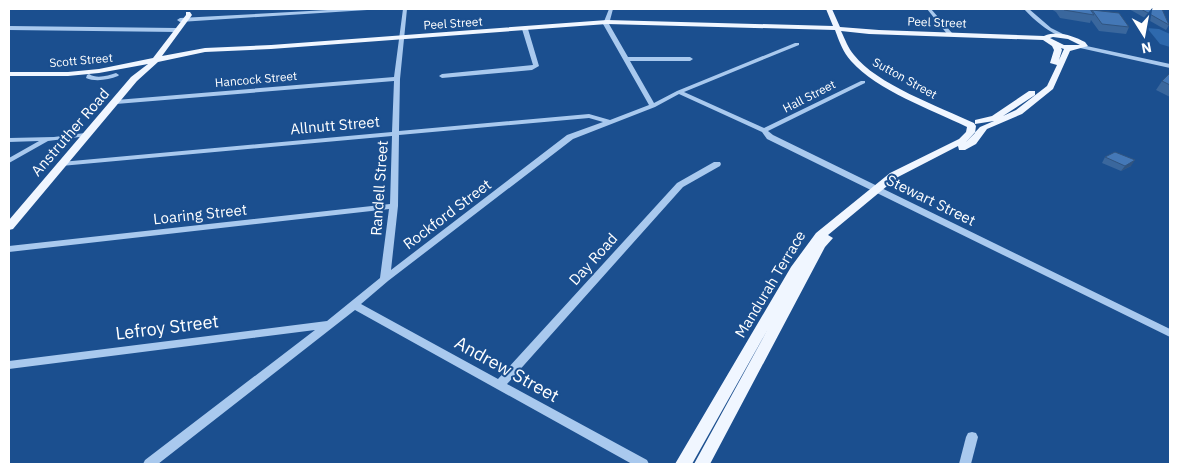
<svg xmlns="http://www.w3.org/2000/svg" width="1179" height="473" font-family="'IBM Plex Sans',sans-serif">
<rect width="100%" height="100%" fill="#1b4f8f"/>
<path fill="#2e69ad" d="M 1147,28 L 1159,29 L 1170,34 L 1170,47 L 1160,44 Z"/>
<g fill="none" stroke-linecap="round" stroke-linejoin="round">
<g fill="#a9c9ee" fill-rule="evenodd">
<path d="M 346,9 L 369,9 L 367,10 L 180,22 L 177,20 L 180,18 Z"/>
<path d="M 403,9 L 407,9 L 400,79 L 399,131 L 589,114 L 610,120 L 649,105 L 603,24 L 609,9 L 613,9 L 609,24 L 628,57 L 690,57 L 693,59 L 690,61 L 630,61 L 654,103 L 677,91 L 795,43 L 799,43 L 799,45 L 684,92 L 764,128 L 861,81 L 865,81 L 865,83 L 768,131 L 773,135 L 1170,329 L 1170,337 L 767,139 L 762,132 L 679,94 L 655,107 L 573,139 L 388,281 L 361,304 L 498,379 L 677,183 L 714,162 L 720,162 L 721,164 L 720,166 L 683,187 L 507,384 L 647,460 L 649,464 L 632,464 L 355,310 L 158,464 L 143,464 L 145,460 L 315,330 L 9,369 L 9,361 L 327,321 L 380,278 L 389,209 L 9,252 L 9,246 L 390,204 L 392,136 L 61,166 L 57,164 L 61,162 L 392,132 L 394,81 L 116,104 L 113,102 L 116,100 L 394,77 ZM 589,118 L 603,122 L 567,135 L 391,270 L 398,206 L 399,135 Z"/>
<path d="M 927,9 L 931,9 L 952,33 L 952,35 L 948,35 Z"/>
<path d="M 1024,9 L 1029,9 L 1051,28 L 1067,36 C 1056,40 1031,17 1024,9 Z"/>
<path d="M 9,26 L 177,28 L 180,30 L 177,32 L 9,30 Z"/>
<path d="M 525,27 L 528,29 L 539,66 L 532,70 L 442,78 L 439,76 L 442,74 L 533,65 L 522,29 Z"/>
<path d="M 1082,45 L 1170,64 L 1170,68 L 1080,48 L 1080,46 Z"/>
<path d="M 116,73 L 119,75 L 118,76 C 108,80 95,82 86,78 L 87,75 L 89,74 C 96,79 108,76 116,73 Z"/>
<path d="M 85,133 L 87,134 L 87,136 L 48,141 L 9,163 L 9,158 L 39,141 L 9,142 L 9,138 L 54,137 Z"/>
<path d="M 972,432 L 976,433 L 978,437 L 971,464 L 959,464 L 966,437 L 968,433 Z"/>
</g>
<path fill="#f0f6ff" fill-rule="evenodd" d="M 826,9 L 832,9 L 840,27 L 879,30 L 1044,36 C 1058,30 1073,36 1085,42 L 1088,46 L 1070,51 L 1053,89 L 1022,114 L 987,129 L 976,144 L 965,150 L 959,150 L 958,146 L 898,177 L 828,235 L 833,238 L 825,247 L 710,464 L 694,464 L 768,329 L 692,464 L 675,464 L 791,267 L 816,233 L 890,173 L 959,139 L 966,132 L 967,127 C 930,109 878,91 851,61 C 843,52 839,41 835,30 L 607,24 L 271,49 L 205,52 L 158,62 L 137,81 L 13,229 L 9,230 L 9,220 L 131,77 L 148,64 L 99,73 L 68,76 L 9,76 L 9,72 L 68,72 L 99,69 L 153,58 L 186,15 L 186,12 L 190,12 L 192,15 L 162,56 L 205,48 L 271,45 L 607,20 L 833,26 ZM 841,31 L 869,34 L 1043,40 L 1052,46 L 1054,50 L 1050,63 L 1057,65 L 1047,86 L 1016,110 L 1003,116 L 1035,95 L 1035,91 L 1029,91 L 992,116 L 975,120 L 975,124 L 994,121 L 980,127 L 966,142 L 975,133 L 976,126 L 974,123 C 940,107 876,84 854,55 C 848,48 845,39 841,31 ZM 1053,37 L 1068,39 L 1080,45 L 1064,45 L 1050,38 ZM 1061,48 L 1064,49 L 1059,60 L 1062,50 Z"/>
</g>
<g fill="#3a679d">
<path d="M 1051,9 L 1090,9 L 1092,11 L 1092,10 L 1129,27 L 1126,34 L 1099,31 L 1091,20 L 1090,23 L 1060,18 L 1056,12 Z"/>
<path d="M 1129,9 L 1162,9 L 1169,25 L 1166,30 Z"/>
<path d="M 1170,73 L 1170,97 L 1156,90 L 1162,81 Z"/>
<path d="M 1105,157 L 1131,166 L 1121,171 L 1102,163 Z"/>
</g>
<path fill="#305480" d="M 1135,160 L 1131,166 L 1121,171 L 1125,166 Z"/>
<g fill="#4478b7" stroke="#305480">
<path d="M 1063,9 L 1090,9 L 1094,15 L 1064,10 Z"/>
<path d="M 1141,9 L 1162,9 L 1169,25 Z"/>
<path d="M 1092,10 L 1119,13 L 1129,27 L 1102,24 Z"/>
<path d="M 1170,73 L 1170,85 L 1162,81 Z"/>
<path d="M 1115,152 L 1135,160 L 1125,166 L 1105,157 Z"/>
</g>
<g text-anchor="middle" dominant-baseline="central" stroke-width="4" stroke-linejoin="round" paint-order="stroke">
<g font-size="12" fill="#fff" stroke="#1b4f8f">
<text transform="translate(937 22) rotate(2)">Peel Street</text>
<text transform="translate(453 23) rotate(-4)">Peel Street</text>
<text transform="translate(81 60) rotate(-5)">Scott Street</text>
<text transform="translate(905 78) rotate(29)">Sutton Street</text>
<text transform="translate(256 79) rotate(-5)">Hancock Street</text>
<text transform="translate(809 96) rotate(-27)">Hall Street</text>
</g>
<g font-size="15" fill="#fff" stroke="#1b4f8f">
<text transform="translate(335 125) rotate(-5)">Allnutt Street</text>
<text transform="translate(70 132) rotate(-49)">Anstruther Road</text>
<text transform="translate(379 188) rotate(-86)">Randell Street</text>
<text transform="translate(931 200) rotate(26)">Stewart Street</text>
<text transform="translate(200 214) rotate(-6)">Loaring Street</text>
<text transform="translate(447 214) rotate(-37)">Rockford Street</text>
<text transform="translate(593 259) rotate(-48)">Day Road</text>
<text transform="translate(770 284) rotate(-59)">Mandurah Terrace</text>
</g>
<g font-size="18" fill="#fff" stroke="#1b4f8f">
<text transform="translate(167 327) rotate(-7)">Lefroy Street</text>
<text transform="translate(507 369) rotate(29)">Andrew Street</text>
</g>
</g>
<rect width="1179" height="473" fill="none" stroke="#ffffff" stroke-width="20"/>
<g transform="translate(1144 35) rotate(169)" stroke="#1b4f8f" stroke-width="4" paint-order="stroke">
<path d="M0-4L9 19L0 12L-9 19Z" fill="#ffffff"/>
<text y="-8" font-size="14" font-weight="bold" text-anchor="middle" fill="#ffffff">N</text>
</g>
</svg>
